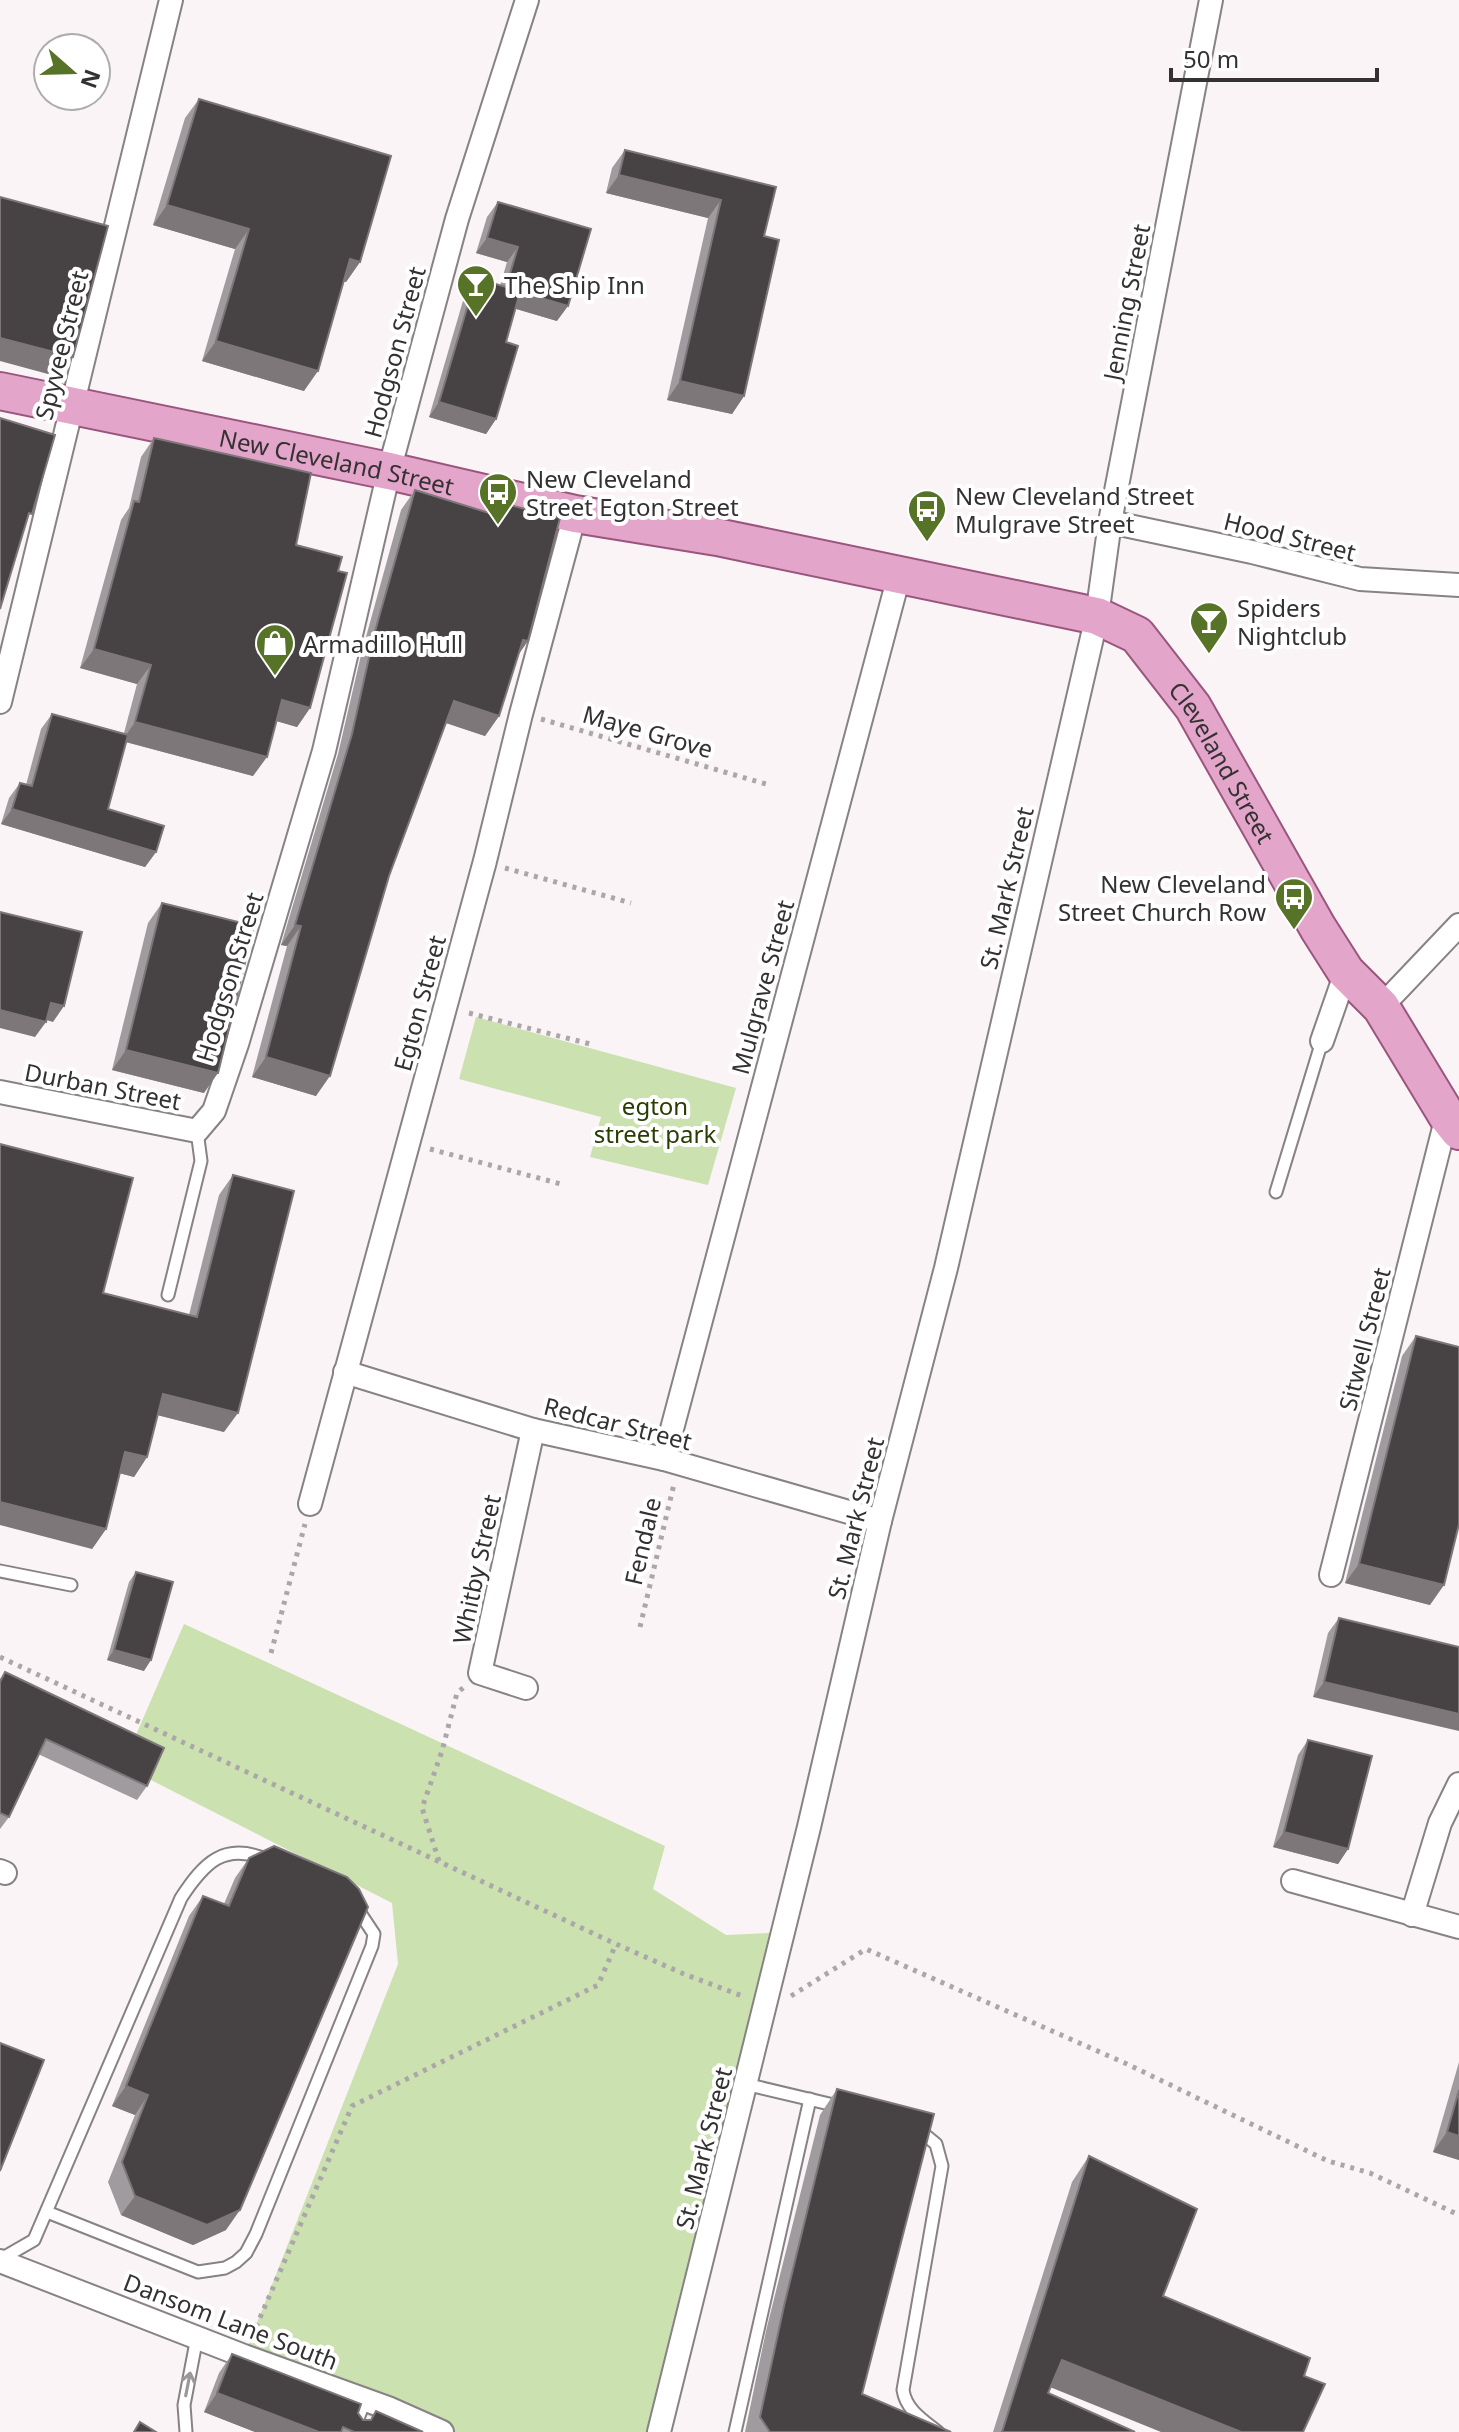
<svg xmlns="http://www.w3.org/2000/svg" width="1459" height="2432" font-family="'Noto Sans',sans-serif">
<rect width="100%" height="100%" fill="#faf4f7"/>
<g fill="#cbe1b0">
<path d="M 476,1017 L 736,1088 L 708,1185 L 590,1157 L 601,1117 L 459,1079 Z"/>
<path d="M 184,1624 L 665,1846 L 653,1889 L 726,1935 L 790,1932 L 658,2432 L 403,2432 L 244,2356 L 398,1964 L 392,1903 L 147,1778 L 129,1751 Z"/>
</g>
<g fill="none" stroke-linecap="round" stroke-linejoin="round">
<defs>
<g id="lane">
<path d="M 1276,1192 L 1322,1041"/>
<path d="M 168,1295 L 201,1161 L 197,1131"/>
<path d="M 0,1571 L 71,1585"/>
<path d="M 745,2084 L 842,2107"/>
<path d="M 919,2130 L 936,2144 L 942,2166 L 903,2390 C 906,2410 923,2420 938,2432"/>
<path d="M 47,2212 L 198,2272 L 225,2268 L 236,2262 L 246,2253 L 256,2234 L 372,1946 L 374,1934 L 356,1907"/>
<path d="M 1,2259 L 34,2240 L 181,1898 C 204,1863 224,1841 268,1860"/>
<path d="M 186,2432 L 184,2405 L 197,2337"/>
<path d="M 353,2432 L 365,2400"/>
<path d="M 735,2432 L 810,2099"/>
</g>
<g id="street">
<path d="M 1110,522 L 1252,552 L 1360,579 L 1459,585"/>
<path d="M 0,702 L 171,0"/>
<path d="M 1381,1007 L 1459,925"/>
<path d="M 1322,1041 L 1346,972"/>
<path d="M 0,1092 L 197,1131 L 214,1111 L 237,1044 L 324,751 L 389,471 L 457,219 L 527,0"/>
<path d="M 345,1372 L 533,1430 L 664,1459 L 880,1521"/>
<path d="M 664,1459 L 899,576"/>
<path d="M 310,1504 L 485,861 L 521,714 L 575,514"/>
<path d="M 1331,1575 L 1447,1116"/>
<path d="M 526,1688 L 480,1673 L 533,1430"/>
<path d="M 0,1871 L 5,1873"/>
<path d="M 1293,1881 L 1459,1927"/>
<path d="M 1412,1915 L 1440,1823 L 1459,1784"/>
<path d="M 0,2261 L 244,2356 L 388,2408 L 442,2432"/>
<path d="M 659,2432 L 809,1827 L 880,1521 L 946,1268 L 1097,616 L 1110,522 L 1211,0"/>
</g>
<g id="primary">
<path id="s1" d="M 0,391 L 389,471 L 575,514 L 717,537 L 1097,616 L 1137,635 L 1193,707 L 1318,928 L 1346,972 L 1381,1007 L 1447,1116 L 1459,1131"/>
</g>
</defs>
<use href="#lane" stroke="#878284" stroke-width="15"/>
<use href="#street" stroke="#878284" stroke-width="26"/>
<use href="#primary" stroke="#9a557d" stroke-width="40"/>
<g stroke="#aba6a8" stroke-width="5" stroke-dasharray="4 6" stroke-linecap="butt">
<path d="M 541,719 L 766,784"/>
<path d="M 505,868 L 631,903"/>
<path d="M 469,1013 L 594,1045"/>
<path d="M 430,1149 L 561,1184"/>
<path d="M 640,1627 L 674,1484"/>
<path d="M 271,1653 L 305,1524"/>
<path d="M 0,1657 L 616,1944 L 684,1974 L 745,1997"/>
<path d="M 439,1861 L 422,1808 L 442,1751 L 457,1693 L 464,1687"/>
<path d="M 791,1996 L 866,1949 L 1127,2064 L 1328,2161 L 1370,2173 L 1459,2215"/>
<path d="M 252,2336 L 352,2106 L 598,1985 L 616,1944"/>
</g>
<use href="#lane" stroke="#fff" stroke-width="11"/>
<use href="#street" stroke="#fff" stroke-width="22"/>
<use href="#primary" stroke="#e3a5c9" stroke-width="36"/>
</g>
<g fill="#a09b9e">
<path d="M 199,99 L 360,262 L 346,282 L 344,281 L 304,391 L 202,361 L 235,249 L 153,225 L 185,118 Z"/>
<path d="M 625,150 L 776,187 L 764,236 L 744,396 L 732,414 L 667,400 L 708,218 L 606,193 L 612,168 Z"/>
<path d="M 498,202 L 557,321 L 516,309 L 506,342 L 496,419 L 486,434 L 429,417 L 465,294 L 476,278 L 500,286 L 507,262 L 476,253 L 487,217 Z"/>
<path d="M 154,438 L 296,545 L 338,571 L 310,708 L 297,727 L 277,721 L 253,776 L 126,742 L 108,809 L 156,852 L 145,867 L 1,824 L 9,798 L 20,783 L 26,785 L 41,729 L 52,714 L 124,733 L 137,684 L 80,668 L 121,520 L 129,508 L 141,457 Z"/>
<path d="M 415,490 L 497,516 L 506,504 L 519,654 L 499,716 L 485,736 L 446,723 L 389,876 L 316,1096 L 252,1077 L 287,946 L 281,945 L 338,754 L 361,655 L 401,510 Z"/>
<path d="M 162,903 L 204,1093 L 112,1070 L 148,923 Z"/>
<path d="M 233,1175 L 224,1432 L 158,1415 L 147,1457 L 134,1477 L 120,1473 L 106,1529 L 92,1549 L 103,1293 L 189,1315 L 219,1195 Z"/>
<path d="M 1416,1336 L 1430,1605 L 1345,1583 L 1402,1356 Z"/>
<path d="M 136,1572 L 144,1671 L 107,1660 L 129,1582 Z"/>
<path d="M 1339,1618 L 1459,1647 L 1313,1697 L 1328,1633 Z"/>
<path d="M 5,1672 L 147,1786 L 137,1800 L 38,1754 L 9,1817 L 0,1829 L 0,1679 Z"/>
<path d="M 1308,1740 L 1348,1849 L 1338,1864 L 1273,1847 L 1298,1755 Z"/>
<path d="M 249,1858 L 226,2230 L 193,2245 L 121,2215 L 108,2182 L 135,2115 L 112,2106 L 189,1916 L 203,1896 L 224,1904 L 235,1878 Z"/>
<path d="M 1459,2062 L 1459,2160 L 1433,2152 Z"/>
<path d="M 837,2089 L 862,2394 L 951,2432 L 745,2432 L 766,2331 L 820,2115 Z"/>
<path d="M 1089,2156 L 1163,2296 L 1304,2376 L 1050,2388 L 1048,2393 L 1135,2432 L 993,2432 L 1072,2182 Z"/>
<path d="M 232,2354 L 358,2413 L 363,2420 L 370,2420 L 376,2411 L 423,2432 L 255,2432 L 204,2412 L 219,2373 Z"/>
</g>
<g fill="#7d777a">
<path d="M 619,175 L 721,200 L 708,218 L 606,193 Z"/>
<path d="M 167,205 L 249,229 L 235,249 L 153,225 Z"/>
<path d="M 487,238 L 518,247 L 507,262 L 476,253 Z"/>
<path d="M 350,259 L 360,262 L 346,282 L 336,279 Z"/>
<path d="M 520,292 L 568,306 L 557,321 L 510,307 Z"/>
<path d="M 0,338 L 73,357 L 59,377 L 0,361 Z"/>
<path d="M 216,341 L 318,371 L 304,391 L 202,361 Z"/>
<path d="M 680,381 L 744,396 L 732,414 L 667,400 Z"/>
<path d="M 439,402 L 496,419 L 486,434 L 429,417 Z"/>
<path d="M 523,640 L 528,641 L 514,661 Z"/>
<path d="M 94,649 L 151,665 L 137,684 L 80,668 Z"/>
<path d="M 282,700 L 310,708 L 297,727 L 269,719 Z"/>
<path d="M 454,701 L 499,716 L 485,736 L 440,721 Z"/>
<path d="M 135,722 L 267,757 L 253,776 L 122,741 Z"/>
<path d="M 12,809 L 156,852 L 145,867 L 1,824 Z"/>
<path d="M 295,925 L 301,926 L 287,946 L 281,945 Z"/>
<path d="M 51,1003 L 64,1006 L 53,1022 L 40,1018 Z"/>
<path d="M 0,1010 L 46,1022 L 35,1037 L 0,1028 Z"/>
<path d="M 126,1050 L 218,1073 L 204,1093 L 112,1070 Z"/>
<path d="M 266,1057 L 330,1076 L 316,1096 L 252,1077 Z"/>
<path d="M 163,1394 L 238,1413 L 224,1432 L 149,1413 Z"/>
<path d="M 125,1452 L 147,1457 L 134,1477 L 111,1471 Z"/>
<path d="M 0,1502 L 106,1529 L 92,1549 L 0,1525 Z"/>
<path d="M 1359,1564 L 1444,1585 L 1430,1605 L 1345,1583 Z"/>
<path d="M 114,1650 L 151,1660 L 144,1671 L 107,1660 Z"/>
<path d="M 1324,1682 L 1459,1714 L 1459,1731 L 1313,1697 Z"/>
<path d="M 1284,1832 L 1348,1849 L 1338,1864 L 1273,1847 Z"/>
<path d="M 126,2086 L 148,2095 L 135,2115 L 112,2106 Z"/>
<path d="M 1447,2132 L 1459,2136 L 1459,2160 L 1433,2152 Z"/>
<path d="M 135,2196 L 240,2210 L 226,2230 L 193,2245 L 121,2215 Z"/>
<path d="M 1062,2360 L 1241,2432 L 1161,2432 L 1045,2385 Z"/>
<path d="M 217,2393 L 319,2432 L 255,2432 L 204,2412 Z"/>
</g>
<g fill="#474244" stroke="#7d777a" stroke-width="2">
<path d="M 199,99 L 391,156 L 360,262 L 350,259 L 318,371 L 216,341 L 249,229 L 167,205 Z"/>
<path d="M 625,150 L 776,187 L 764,236 L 779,240 L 744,396 L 680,381 L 721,200 L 619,175 Z"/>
<path d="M 0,197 L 108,226 L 73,357 L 0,338 Z"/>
<path d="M 498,202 L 591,229 L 568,306 L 520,292 L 506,342 L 518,346 L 496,419 L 439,402 L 476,278 L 519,291 L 506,287 L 518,247 L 487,238 Z"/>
<path d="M 0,418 L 55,435 L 32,514 L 29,513 L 0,609 Z"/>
<path d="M 154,438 L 311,473 L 296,545 L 342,557 L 338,571 L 347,573 L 310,708 L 282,700 L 267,757 L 135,722 L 151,665 L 94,649 L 134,501 L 139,502 Z"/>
<path d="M 415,490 L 502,517 L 506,504 L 560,518 L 528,641 L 523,640 L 499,716 L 454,701 L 389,876 L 330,1076 L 266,1057 L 301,926 L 295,925 L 352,734 L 374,635 Z"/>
<path d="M 52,714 L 128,735 L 108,809 L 164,826 L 156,852 L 12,809 L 20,783 L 32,786 Z"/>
<path d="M 162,903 L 254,926 L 218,1073 L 126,1050 Z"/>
<path d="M 0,912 L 82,932 L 64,1006 L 51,1003 L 46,1022 L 0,1010 Z"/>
<path d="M 0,1144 L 133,1178 L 103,1293 L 197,1317 L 233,1175 L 294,1191 L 238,1413 L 163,1394 L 147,1457 L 125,1452 L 106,1529 L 0,1502 Z"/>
<path d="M 1416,1336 L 1459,1347 L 1459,1524 L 1444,1585 L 1359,1564 Z"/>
<path d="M 136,1572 L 173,1582 L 151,1660 L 114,1650 Z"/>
<path d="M 1339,1618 L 1459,1647 L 1459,1714 L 1324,1682 Z"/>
<path d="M 5,1672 L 164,1748 L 147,1786 L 46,1739 L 9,1817 L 0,1813 L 0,1682 Z"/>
<path d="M 1308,1740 L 1372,1756 L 1348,1849 L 1284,1832 Z"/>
<path d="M 274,1846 L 347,1877 L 359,1889 L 368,1907 L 240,2210 L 207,2225 L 135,2196 L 122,2162 L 148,2095 L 126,2086 L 203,1896 L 229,1906 L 249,1858 Z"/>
<path d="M 0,2043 L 44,2060 L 0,2171 Z"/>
<path d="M 837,2089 L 934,2114 L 862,2394 L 951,2432 L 770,2432 L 760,2417 L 784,2306 Z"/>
<path d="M 1459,2090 L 1459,2136 L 1447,2132 Z"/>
<path d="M 1089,2156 L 1197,2209 L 1163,2296 L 1310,2358 L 1304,2376 L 1325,2384 L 1303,2432 L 1241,2432 L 1062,2360 L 1048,2393 L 1135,2432 L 1002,2432 Z"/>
<path d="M 232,2354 L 361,2404 L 358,2413 L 363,2420 L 371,2420 L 376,2411 L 423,2432 L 354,2432 L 343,2427 L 341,2432 L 319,2432 L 217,2393 Z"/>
<path d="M 140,2422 L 156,2432 L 134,2432 Z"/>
</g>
<defs><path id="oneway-shaft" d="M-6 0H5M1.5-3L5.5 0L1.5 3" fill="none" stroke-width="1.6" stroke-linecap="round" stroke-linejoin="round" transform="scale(2)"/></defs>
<use stroke="#9a9899" href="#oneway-shaft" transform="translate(188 2384) rotate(-79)"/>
<defs>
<symbol id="bar-pin" viewBox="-11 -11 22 30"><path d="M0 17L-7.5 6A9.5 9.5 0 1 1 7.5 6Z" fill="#567327" stroke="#fff"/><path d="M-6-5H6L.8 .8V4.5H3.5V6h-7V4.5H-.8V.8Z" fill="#fff"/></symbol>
<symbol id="bus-pin" viewBox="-11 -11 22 30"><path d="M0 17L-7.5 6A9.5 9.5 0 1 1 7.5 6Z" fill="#567327" stroke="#fff"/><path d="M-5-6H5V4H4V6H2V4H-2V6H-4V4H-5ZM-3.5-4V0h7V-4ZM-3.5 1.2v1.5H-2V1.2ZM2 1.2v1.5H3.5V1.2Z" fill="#fff"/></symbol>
<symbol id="shop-pin" viewBox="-11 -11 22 30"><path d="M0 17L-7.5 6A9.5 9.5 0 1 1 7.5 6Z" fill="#567327" stroke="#fff"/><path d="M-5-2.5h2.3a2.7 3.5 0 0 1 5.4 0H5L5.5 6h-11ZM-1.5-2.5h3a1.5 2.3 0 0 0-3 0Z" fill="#fff"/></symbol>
</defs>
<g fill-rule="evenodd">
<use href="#bar-pin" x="454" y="262" width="44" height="60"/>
<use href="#bus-pin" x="476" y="470" width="44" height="60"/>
<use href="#bus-pin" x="905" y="487" width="44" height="60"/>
<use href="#bar-pin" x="1187" y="599" width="44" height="60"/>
<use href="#shop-pin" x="253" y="621" width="44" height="60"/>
<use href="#bus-pin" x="1272" y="875" width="44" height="60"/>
</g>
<g text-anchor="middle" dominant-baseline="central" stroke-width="8" stroke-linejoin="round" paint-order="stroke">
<g font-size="24" fill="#343133" stroke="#fff" text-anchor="start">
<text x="504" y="284">The Ship Inn</text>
<text x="526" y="478">New Cleveland<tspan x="526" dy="28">Street Egton Street</tspan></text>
<text x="955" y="495">New Cleveland Street<tspan x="955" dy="28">Mulgrave Street</tspan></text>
<text x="1237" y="607">Spiders<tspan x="1237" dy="28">Nightclub</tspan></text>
<text x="303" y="643">Armadillo Hull</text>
<text x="1266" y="883" text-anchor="end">New Cleveland<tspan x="1266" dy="28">Street Church Row</tspan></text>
</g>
<g font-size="24" fill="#343133" stroke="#fff">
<text transform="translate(1126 302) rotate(-79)">Jenning Street</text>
<text transform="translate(61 345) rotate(-76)">Spyvee Street</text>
<text transform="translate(394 352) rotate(-75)">Hodgson Street</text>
<text stroke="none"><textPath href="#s1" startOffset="344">New Cleveland Street</textPath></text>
<text transform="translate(1290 536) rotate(14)">Hood Street</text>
<text transform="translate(648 731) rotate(16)">Maye Grove</text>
<text stroke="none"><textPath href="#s1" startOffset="1318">Cleveland Street</textPath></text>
<text transform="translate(1006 888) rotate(-77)">St. Mark Street</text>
<text transform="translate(229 977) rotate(-73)">Hodgson Street</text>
<text transform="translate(762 987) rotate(-75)">Mulgrave Street</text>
<text transform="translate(419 1003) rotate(-75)">Egton Street</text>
<text transform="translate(103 1086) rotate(11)">Durban Street</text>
<text transform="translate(1364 1339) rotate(-76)">Sitwell Street</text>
<text transform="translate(618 1423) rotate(14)">Redcar Street</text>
<text transform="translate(855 1518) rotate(-76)">St. Mark Street</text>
<text transform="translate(642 1541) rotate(-77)">Fendale</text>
<text transform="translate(476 1569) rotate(-78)">Whitby Street</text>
<text transform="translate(703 2148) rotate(-76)">St. Mark Street</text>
<text transform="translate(231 2321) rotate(21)">Dansom Lane South</text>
</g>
<g font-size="24" fill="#293c02" stroke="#fff">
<text x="655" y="1105">egton<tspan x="655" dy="28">street park</tspan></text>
</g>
</g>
<g transform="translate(72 72) rotate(110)"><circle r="38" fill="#ffffff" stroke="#aeadad" stroke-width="2"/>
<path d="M0-6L14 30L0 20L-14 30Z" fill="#567327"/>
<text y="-12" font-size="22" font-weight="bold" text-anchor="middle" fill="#343133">N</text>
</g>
<path d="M1171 68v12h206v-12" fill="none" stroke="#343133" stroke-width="4"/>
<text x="1183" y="68" font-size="24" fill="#343133" stroke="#ffffff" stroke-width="6" paint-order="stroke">50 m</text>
</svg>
